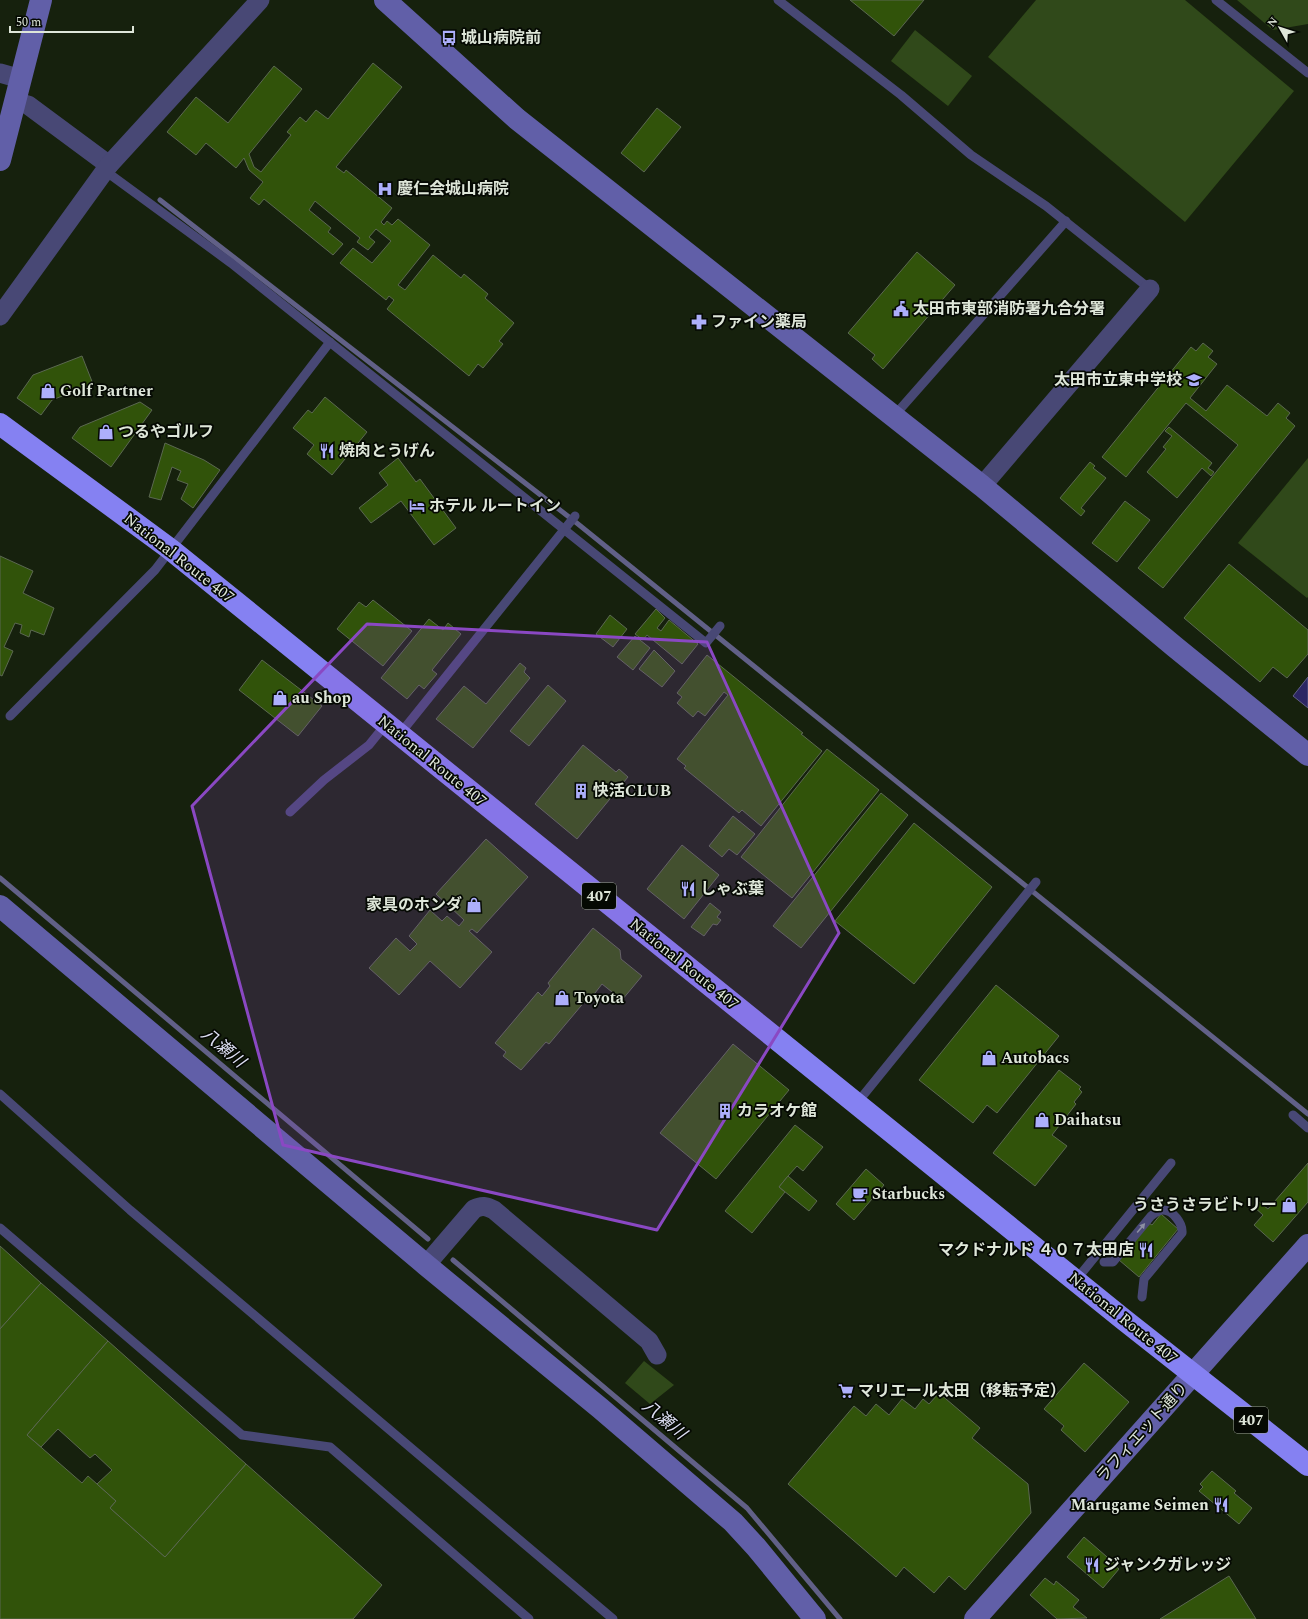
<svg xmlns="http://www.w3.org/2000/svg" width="1308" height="1619" font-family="Spectral,'Noto Sans JP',serif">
<rect width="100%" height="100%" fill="#16210d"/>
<g fill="#30491a">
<path d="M 1036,0 L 1185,0 L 1294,91 L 1185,222 L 988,57 Z"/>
<path d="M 1237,0 L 1308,0 L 1308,24 L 1273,30 Z"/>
<path d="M 915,30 L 972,76 L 948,106 L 891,61 Z"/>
<path d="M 1308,458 L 1308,597 L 1307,598 L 1238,543 Z"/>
<path d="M 644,1361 L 674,1385 L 650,1404 L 625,1383 Z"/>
</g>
<path fill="#2c2664" stroke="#616087" d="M 1308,677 L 1308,708 L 1293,696 Z"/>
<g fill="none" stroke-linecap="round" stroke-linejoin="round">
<g stroke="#616087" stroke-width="5">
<path d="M 160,200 L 578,524 L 1308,1114"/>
<path d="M 0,878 L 428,1239"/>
<path d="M 453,1260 L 747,1508 L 840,1619"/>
</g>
</g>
<g fill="#31530a" stroke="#5b6851">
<path d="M 850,0 L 924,0 L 894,36 Z"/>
<path d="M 373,63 L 402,87 L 336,167 L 344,173 L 346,170 L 392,208 L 381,222 L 384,225 L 387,221 L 392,225 L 398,219 L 430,245 L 398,285 L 405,290 L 433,255 L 461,278 L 464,274 L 488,294 L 485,298 L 514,323 L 499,341 L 503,344 L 483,368 L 478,364 L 469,376 L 387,309 L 394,300 L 389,296 L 386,300 L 340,263 L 353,248 L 372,263 L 391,241 L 376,229 L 369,237 L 375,242 L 368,250 L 357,242 L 360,238 L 315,201 L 309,210 L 331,228 L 328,232 L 343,244 L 333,255 L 264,199 L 259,205 L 250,198 L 263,182 L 249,170 L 244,158 L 236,168 L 206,143 L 196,155 L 167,132 L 196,97 L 228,123 L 274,66 L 302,89 L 249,154 L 254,167 L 261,172 L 291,135 L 287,132 L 300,117 L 306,122 L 316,110 L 328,119 Z"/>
<path d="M 657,108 L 681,127 L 644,172 L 621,153 Z"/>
<path d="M 917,252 L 955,285 L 883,369 L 872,359 L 875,355 L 848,333 Z"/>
<path d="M 1203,343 L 1213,351 L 1208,357 L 1217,364 L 1190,398 L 1206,411 L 1227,385 L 1267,416 L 1278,403 L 1290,413 L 1286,418 L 1295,426 L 1163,588 L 1138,568 L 1238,445 L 1186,403 L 1126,477 L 1102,457 L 1191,347 L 1196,351 Z"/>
<path d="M 82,356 L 93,384 L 52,400 L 41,415 L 17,398 L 33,375 Z"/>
<path d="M 325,397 L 367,432 L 332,475 L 307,454 L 314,445 L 293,428 L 308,410 L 312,413 Z"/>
<path d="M 140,402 L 152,410 L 111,467 L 72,438 L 80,427 Z"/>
<path d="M 1169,427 L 1212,463 L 1208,468 L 1214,472 L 1211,476 L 1202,468 L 1177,498 L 1147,472 L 1166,449 L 1163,447 L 1172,436 L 1165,431 Z"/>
<path d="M 165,443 L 204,460 L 220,470 L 193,508 L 181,499 L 188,484 L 177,480 L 181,471 L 172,467 L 161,500 L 149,497 Z"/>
<path d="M 398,458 L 416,482 L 420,479 L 456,528 L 434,545 L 401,501 L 371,523 L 359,508 L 388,485 L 379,473 Z"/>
<path d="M 1090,462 L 1095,466 L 1093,468 L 1106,478 L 1081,508 L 1085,511 L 1081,516 L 1060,498 Z"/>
<path d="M 1125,501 L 1150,520 L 1117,562 L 1092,543 Z"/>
<path d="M 0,556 L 33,571 L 23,593 L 54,608 L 44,635 L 31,630 L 29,637 L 20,633 L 22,625 L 15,623 L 4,647 L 13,651 L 2,676 L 0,675 Z"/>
<path d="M 1229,564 L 1308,630 L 1308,654 L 1287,678 L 1273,667 L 1260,682 L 1184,618 Z"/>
<path d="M 373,600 L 412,631 L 383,666 L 337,629 L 359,602 L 366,607 Z"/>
<path d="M 656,609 L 665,618 L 657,628 L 661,631 L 669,620 L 698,644 L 682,664 L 647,635 L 643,640 L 635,634 Z"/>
<path d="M 610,615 L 627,629 L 613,647 L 596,634 Z"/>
<path d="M 429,619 L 443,630 L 448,623 L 461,634 L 432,670 L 437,674 L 424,689 L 419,685 L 407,699 L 381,678 Z"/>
<path d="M 635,636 L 650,648 L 633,670 L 617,657 Z"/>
<path d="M 654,650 L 675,671 L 662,687 L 639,669 Z"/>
<path d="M 707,655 L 803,733 L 801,734 L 822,751 L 761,826 L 742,810 L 739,813 L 684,768 L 686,766 L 677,759 L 728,695 L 724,692 L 705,716 L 698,711 L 693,717 L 677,703 L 682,697 L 677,693 Z"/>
<path d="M 262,660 L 322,706 L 298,736 L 239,690 Z"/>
<path d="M 520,663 L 526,668 L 524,672 L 530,678 L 473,748 L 436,719 L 464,686 L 486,704 Z"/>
<path d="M 548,685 L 566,701 L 529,746 L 510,731 Z"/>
<path d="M 583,745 L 616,772 L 619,769 L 628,777 L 577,839 L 535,804 Z"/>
<path d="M 827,749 L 879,790 L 792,898 L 741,857 Z"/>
<path d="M 881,793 L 908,815 L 801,948 L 773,926 Z"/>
<path d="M 733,816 L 755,834 L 737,855 L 729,849 L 722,857 L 709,846 Z"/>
<path d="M 914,823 L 992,887 L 914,984 L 835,921 Z"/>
<path d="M 486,839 L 528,877 L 477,933 L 472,929 L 469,931 L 492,952 L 460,988 L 430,961 L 399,995 L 369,968 L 396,938 L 410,951 L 417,944 L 409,936 L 430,910 L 442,921 L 447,916 L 459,926 L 464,920 L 436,894 Z"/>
<path d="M 682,845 L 719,875 L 684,919 L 647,889 Z"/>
<path d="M 710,903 L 721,912 L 717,917 L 721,920 L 717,925 L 713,924 L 704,936 L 691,927 Z"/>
<path d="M 593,928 L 620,950 L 621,959 L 642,976 L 622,1000 L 602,984 L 588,1002 L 586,1000 L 549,1044 L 546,1042 L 521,1070 L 503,1056 L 506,1052 L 495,1043 L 538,992 L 542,996 L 550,986 L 548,983 Z"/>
<path d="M 996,985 L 1059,1036 L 997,1113 L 987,1105 L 973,1123 L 919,1080 Z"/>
<path d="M 733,1044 L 789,1090 L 716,1179 L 660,1133 Z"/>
<path d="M 1059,1070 L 1081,1087 L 1079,1089 L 1082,1092 L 1074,1102 L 1076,1104 L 1052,1135 L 1067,1146 L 1035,1186 L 993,1153 Z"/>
<path d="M 795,1125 L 823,1147 L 803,1171 L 797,1166 L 788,1176 L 779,1187 L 785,1192 L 752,1233 L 725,1211 Z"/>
<path d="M 1308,1163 L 1308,1202 L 1273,1242 L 1254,1225 L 1263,1215 L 1254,1207 L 1259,1202 L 1268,1209 Z"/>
<path d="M 866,1169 L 884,1185 L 854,1220 L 836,1204 Z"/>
<path d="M 788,1176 L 817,1201 L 809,1211 L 779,1187 Z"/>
<path d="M 1161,1214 L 1178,1229 L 1139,1277 L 1119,1260 L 1149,1223 L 1152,1225 Z"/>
<path d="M 0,1246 L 41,1283 L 0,1329 Z"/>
<path d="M 41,1283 L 108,1341 L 27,1435 L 82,1483 L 88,1476 L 116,1501 L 110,1508 L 165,1557 L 246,1464 L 382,1585 L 353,1619 L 0,1619 L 0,1329 Z"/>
<path d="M 108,1341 L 246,1464 L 165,1557 L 110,1508 L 116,1501 L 97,1484 L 112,1470 L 95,1454 L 90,1458 L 58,1429 L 41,1447 L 27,1435 Z"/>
<path d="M 1084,1363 L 1129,1402 L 1085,1452 L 1061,1430 L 1064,1426 L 1044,1409 Z"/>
<path d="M 939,1393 L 980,1428 L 972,1438 L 1028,1484 L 1031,1513 L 965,1590 L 949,1576 L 934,1593 L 904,1567 L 896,1577 L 788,1484 L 854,1406 L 866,1416 L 876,1404 L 889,1415 L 902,1399 L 915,1409 L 923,1399 L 929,1404 Z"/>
<path d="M 1212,1471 L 1236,1491 L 1234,1493 L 1252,1508 L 1239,1524 L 1199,1491 L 1203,1487 L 1200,1484 Z"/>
<path d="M 1084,1537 L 1114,1563 L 1113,1564 L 1119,1569 L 1103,1588 L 1067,1557 Z"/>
<path d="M 1229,1576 L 1256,1619 L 1160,1619 Z"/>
<path d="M 1045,1578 L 1054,1585 L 1056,1581 L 1079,1600 L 1073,1607 L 1087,1618 L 1057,1619 L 1030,1595 Z"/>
</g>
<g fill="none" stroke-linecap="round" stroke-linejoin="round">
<g stroke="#484875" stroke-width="9">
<path d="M 778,0 L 901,95 L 971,155 L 1046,206 L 1150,289"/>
<path d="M 1216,0 L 1308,73"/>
<path d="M 104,170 L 231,263 L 706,643 L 720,626"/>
<path d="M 894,416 L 1066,221"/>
<path d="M 10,716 L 155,570 L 330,342"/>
<path d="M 399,735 L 575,516"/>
<path d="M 290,812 L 324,780 L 369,745 L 386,724"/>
<path d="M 0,1094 L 130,1210 L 613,1619"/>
<path d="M 857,1103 L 1036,882"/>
<path d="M 1293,1115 L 1308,1128"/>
<path d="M 0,1228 L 242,1435 L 330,1447 L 529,1619"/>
<path d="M 1104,1262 L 1113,1262 L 1151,1216 C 1155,1213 1158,1210 1163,1210 C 1173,1210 1183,1224 1182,1233 L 1144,1279 L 1142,1297"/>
<path d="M 1076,1280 L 1171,1163"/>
</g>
<g stroke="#484875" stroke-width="19">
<path d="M 0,73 L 21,79"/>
<path d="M 15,101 L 28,105 L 109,165"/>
<path d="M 0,316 L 109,165 L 260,0"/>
<path d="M 982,486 L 1150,289"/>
<path d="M 426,1265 L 474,1209 C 482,1205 486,1206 494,1210 L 649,1341 L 657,1355"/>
</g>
<g stroke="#615fa8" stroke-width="22">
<path d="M 385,0 L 517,119 L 982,486 L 1175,647 L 1308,755"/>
<path d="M 0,160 L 41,0"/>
<path d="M 0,906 L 426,1265 L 600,1408 L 733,1522 L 756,1547 L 815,1619"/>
<path d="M 975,1619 L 1308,1245"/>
</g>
<path stroke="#8581f2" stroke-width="22" d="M 0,424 L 170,549 L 1123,1319 L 1308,1465"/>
</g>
<defs><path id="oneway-solid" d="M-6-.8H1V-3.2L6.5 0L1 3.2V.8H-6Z"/></defs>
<use fill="#8c8fa2" href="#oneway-solid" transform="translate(1141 1228) rotate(-50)"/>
<path fill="#8a48c3" fill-opacity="0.2" stroke="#8a48c3" stroke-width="3" stroke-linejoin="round" d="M 367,624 L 707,642 L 839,933 L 657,1230 L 283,1145 L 192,806 Z"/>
<defs>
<symbol id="bus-bare" viewBox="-9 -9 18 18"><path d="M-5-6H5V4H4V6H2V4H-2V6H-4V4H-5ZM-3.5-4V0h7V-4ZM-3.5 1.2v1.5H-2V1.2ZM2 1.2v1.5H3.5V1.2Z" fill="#adaffb" stroke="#050903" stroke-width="2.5" paint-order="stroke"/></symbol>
<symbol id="hospital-bare" viewBox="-9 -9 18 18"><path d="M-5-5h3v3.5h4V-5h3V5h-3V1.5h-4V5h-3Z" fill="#adaffb" stroke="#050903" stroke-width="2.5" paint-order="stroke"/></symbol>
<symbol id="civic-bare" viewBox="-9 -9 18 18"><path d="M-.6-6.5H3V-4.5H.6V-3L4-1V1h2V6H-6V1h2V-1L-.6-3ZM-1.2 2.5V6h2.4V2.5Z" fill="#adaffb" stroke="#050903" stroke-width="2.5" paint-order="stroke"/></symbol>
<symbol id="pharmacy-bare" viewBox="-9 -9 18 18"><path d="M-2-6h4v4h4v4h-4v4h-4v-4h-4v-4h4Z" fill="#adaffb" stroke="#050903" stroke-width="2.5" paint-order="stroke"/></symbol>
<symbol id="school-bare" viewBox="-9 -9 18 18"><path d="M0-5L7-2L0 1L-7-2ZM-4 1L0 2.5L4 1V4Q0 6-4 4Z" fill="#adaffb" stroke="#050903" stroke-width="2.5" paint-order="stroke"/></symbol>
<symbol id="shop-bare" viewBox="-9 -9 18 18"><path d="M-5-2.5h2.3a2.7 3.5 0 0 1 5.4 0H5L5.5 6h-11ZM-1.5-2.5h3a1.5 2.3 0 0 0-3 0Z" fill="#adaffb" stroke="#050903" stroke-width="2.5" paint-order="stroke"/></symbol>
<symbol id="restaurant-bare" viewBox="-9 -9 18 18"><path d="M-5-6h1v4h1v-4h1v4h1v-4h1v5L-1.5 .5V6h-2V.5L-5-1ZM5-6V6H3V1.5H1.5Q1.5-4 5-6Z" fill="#adaffb" stroke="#050903" stroke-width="2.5" paint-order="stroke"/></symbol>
<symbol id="hotel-bare" viewBox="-9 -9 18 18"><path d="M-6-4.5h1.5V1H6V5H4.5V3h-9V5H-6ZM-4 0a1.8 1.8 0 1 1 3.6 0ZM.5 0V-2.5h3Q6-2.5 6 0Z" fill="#adaffb" stroke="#050903" stroke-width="2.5" paint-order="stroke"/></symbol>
<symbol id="building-bare" viewBox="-9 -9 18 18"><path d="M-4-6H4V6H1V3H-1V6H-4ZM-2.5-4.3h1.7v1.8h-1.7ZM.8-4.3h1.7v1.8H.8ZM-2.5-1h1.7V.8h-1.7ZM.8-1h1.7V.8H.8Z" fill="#adaffb" stroke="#050903" stroke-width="2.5" paint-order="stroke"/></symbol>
<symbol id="cafe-bare" viewBox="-9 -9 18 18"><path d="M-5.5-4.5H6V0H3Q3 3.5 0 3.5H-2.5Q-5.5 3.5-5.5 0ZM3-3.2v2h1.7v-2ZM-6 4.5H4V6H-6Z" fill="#adaffb" stroke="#050903" stroke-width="2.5" paint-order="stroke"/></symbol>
<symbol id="supermarket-bare" viewBox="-9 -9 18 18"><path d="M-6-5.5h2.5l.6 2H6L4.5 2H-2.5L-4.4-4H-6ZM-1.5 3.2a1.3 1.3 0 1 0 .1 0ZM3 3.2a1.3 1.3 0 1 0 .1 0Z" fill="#adaffb" stroke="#050903" stroke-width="2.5" paint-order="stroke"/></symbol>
</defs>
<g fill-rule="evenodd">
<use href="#bus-bare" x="438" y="27" width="22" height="22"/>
<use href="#hospital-bare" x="374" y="178" width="22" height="22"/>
<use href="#civic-bare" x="890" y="298" width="22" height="22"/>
<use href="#pharmacy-bare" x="688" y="311" width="22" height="22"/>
<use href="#school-bare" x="1183" y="369" width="22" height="22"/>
<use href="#shop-bare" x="37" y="380" width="22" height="22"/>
<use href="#shop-bare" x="95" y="421" width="22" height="22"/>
<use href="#restaurant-bare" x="316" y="440" width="22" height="22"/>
<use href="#hotel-bare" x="406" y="495" width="22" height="22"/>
<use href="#shop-bare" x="269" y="687" width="22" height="22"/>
<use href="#building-bare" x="570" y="780" width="22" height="22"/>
<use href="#restaurant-bare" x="677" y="878" width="22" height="22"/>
<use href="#shop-bare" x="463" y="894" width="22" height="22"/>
<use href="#shop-bare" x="551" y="987" width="22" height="22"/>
<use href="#shop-bare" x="978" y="1047" width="22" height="22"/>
<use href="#building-bare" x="714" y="1100" width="22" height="22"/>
<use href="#shop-bare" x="1031" y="1109" width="22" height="22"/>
<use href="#cafe-bare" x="849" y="1183" width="22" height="22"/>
<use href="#shop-bare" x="1278" y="1194" width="22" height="22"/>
<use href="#restaurant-bare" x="1135" y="1239" width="22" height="22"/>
<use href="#supermarket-bare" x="835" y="1380" width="22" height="22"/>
<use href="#restaurant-bare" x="1210" y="1494" width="22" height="22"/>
<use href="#restaurant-bare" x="1081" y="1554" width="22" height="22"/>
</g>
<g text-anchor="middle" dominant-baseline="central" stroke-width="3.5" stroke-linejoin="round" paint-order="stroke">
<g fill="#050903" stroke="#9da499" stroke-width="1">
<rect x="582" y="883" width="34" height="26" rx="3"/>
<rect x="1234" y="1407" width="34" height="26" rx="3"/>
</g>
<g font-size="15" font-weight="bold" fill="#dee6d9">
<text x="599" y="896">407</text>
<text x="1251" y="1420">407</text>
</g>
<g font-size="16" font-weight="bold" fill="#dee6d9" stroke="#050903" text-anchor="start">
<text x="461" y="38">城山病院前</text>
<text x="397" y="189">慶仁会城山病院</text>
<text x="913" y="309">太田市東部消防署九合分署</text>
<text x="711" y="322">ファイン薬局</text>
<text x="1182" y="380" text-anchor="end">太田市立東中学校</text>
<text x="60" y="391">Golf Partner</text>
<text x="118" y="432">つるやゴルフ</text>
<text x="339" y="451">焼肉とうげん</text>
<text x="429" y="506">ホテル ルートイン</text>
<text x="292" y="698">au Shop</text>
<text x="593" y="791">快活CLUB</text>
<text x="700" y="889">しゃぶ葉</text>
<text x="462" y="905" text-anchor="end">家具のホンダ</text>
<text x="574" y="998">Toyota</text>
<text x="1001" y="1058">Autobacs</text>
<text x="737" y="1111">カラオケ館</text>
<text x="1054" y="1120">Daihatsu</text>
<text x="872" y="1194">Starbucks</text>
<text x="1277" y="1205" text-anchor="end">うさうさラビトリー</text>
<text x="1134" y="1250" text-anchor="end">マクドナルド ４０７太田店</text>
<text x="858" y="1391">マリエール太田（移転予定）</text>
<text x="1209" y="1505" text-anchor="end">Marugame Seimen</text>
<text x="1104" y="1565">ジャンクガレッジ</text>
</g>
<g font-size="16" fill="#dee6d9" stroke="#050903">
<text transform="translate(179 558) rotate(38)">National Route 407</text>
<text transform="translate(432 761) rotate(39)">National Route 407</text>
<text transform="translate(684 964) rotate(39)">National Route 407</text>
<text transform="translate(1123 1318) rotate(39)">National Route 407</text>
<text transform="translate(1142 1432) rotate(-48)">ラフィエット通り</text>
</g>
<g font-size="17" font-style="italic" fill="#dcdef2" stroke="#050903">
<text transform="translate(223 1048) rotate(40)">八瀬川</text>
<text transform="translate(664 1420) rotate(40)">八瀬川</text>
</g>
</g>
<g transform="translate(1280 28) rotate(309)" stroke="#050903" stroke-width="3" paint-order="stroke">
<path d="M0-3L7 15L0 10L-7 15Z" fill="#dee6d9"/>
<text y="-6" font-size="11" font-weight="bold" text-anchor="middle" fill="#dee6d9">N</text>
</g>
<path d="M10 26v6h123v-6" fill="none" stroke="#dee6d9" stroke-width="2"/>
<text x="16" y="26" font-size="12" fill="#dee6d9" stroke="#050903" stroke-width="3" paint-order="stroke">50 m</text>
</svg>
